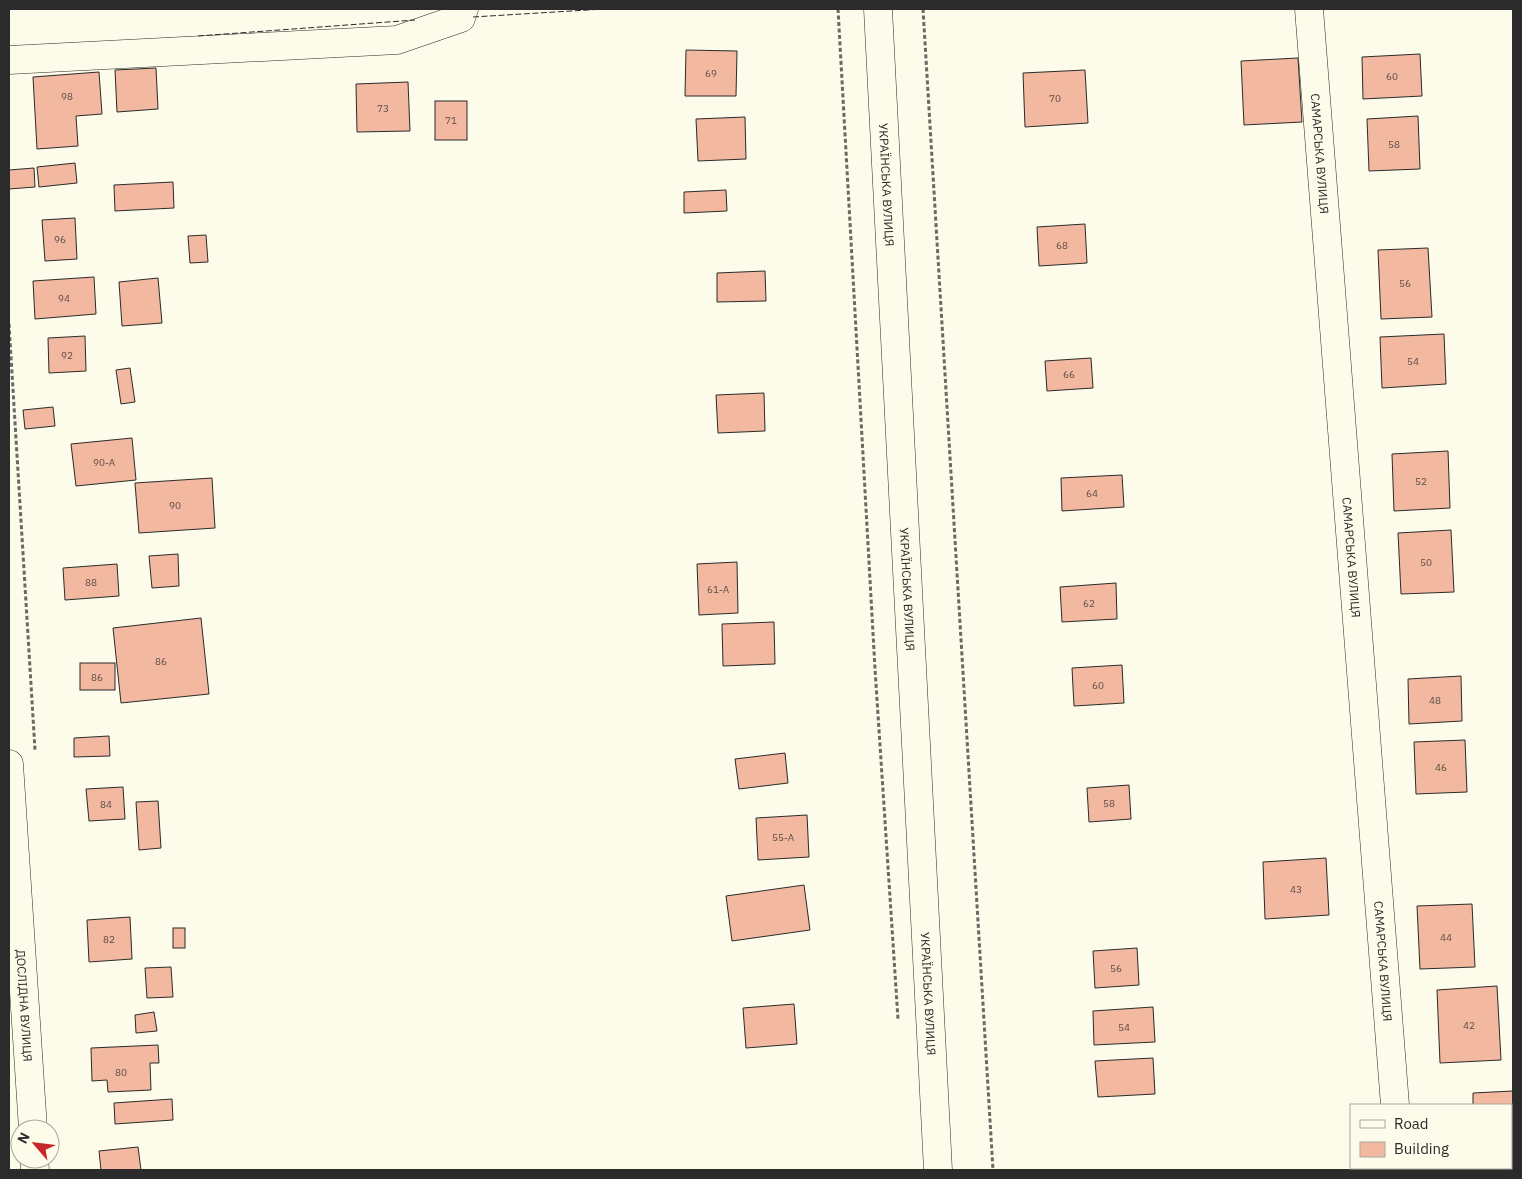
<svg xmlns="http://www.w3.org/2000/svg" width="1522" height="1179" font-family="'IBM Plex Sans',sans-serif">
<rect width="100%" height="100%" fill="#fdfbea"/>
<g fill="#f2b8a0" stroke="#2b2b2b">
<path d="M 686,50 L 737,51 L 736,96 L 685,96 Z"/>
<path d="M 1420,54 L 1422,96 L 1363,99 L 1362,57 Z"/>
<path d="M 1298,58 L 1302,122 L 1244,125 L 1241,61 Z"/>
<path d="M 156,68 L 158,109 L 117,112 L 115,70 Z"/>
<path d="M 1085,70 L 1088,123 L 1025,127 L 1023,73 Z"/>
<path d="M 99,72 L 102,114 L 76,116 L 78,146 L 37,149 L 33,77 Z"/>
<path d="M 408,82 L 410,131 L 357,132 L 356,84 Z"/>
<rect x="435" y="101" width="32" height="39"/>
<path d="M 1418,116 L 1420,169 L 1369,171 L 1367,119 Z"/>
<path d="M 745,117 L 746,159 L 698,161 L 696,119 Z"/>
<path d="M 75,163 L 77,183 L 39,187 L 37,167 Z"/>
<path d="M 34,168 L 35,187 L 9,189 L 9,170 Z"/>
<path d="M 173,182 L 174,208 L 115,211 L 114,185 Z"/>
<path d="M 726,190 L 727,211 L 684,213 L 684,192 Z"/>
<path d="M 75,218 L 77,259 L 45,261 L 42,220 Z"/>
<path d="M 1085,224 L 1087,263 L 1039,266 L 1037,227 Z"/>
<path d="M 206,235 L 208,262 L 190,263 L 188,236 Z"/>
<path d="M 1428,248 L 1432,317 L 1381,319 L 1378,250 Z"/>
<path d="M 765,271 L 766,301 L 717,302 L 717,273 Z"/>
<path d="M 94,277 L 96,314 L 35,319 L 33,281 Z"/>
<path d="M 158,278 L 162,323 L 122,326 L 119,282 Z"/>
<path d="M 1444,334 L 1446,384 L 1382,388 L 1380,337 Z"/>
<path d="M 85,336 L 86,371 L 49,373 L 48,338 Z"/>
<path d="M 1091,358 L 1093,388 L 1047,391 L 1045,361 Z"/>
<path d="M 130,368 L 135,402 L 121,404 L 116,370 Z"/>
<path d="M 764,393 L 765,431 L 718,433 L 716,395 Z"/>
<path d="M 53,407 L 55,426 L 25,429 L 23,410 Z"/>
<path d="M 132,438 L 136,480 L 76,486 L 71,444 Z"/>
<path d="M 1448,451 L 1450,508 L 1394,511 L 1392,454 Z"/>
<path d="M 1122,475 L 1124,507 L 1062,511 L 1061,478 Z"/>
<path d="M 212,478 L 215,528 L 139,533 L 135,483 Z"/>
<path d="M 1451,530 L 1454,592 L 1401,594 L 1398,533 Z"/>
<path d="M 178,554 L 179,586 L 152,588 L 149,556 Z"/>
<path d="M 737,562 L 738,613 L 699,615 L 697,564 Z"/>
<path d="M 117,564 L 119,596 L 65,600 L 63,568 Z"/>
<path d="M 1116,583 L 1117,619 L 1062,622 L 1060,587 Z"/>
<path d="M 201,618 L 209,694 L 121,703 L 113,628 Z"/>
<path d="M 774,622 L 775,664 L 723,666 L 722,624 Z"/>
<rect x="80" y="663" width="35" height="27"/>
<path d="M 1122,665 L 1124,703 L 1074,706 L 1072,668 Z"/>
<path d="M 1461,676 L 1462,721 L 1409,724 L 1408,679 Z"/>
<path d="M 109,736 L 110,756 L 74,757 L 74,738 Z"/>
<path d="M 1465,740 L 1467,792 L 1416,794 L 1414,742 Z"/>
<path d="M 785,753 L 788,783 L 739,789 L 735,759 Z"/>
<path d="M 1129,785 L 1131,819 L 1089,822 L 1087,788 Z"/>
<path d="M 123,787 L 125,819 L 89,821 L 86,789 Z"/>
<path d="M 158,801 L 161,848 L 139,850 L 136,802 Z"/>
<path d="M 807,815 L 809,857 L 758,860 L 756,818 Z"/>
<path d="M 1326,858 L 1329,915 L 1265,919 L 1263,862 Z"/>
<path d="M 804,885 L 810,930 L 732,941 L 726,896 Z"/>
<path d="M 1472,904 L 1475,967 L 1420,969 L 1417,906 Z"/>
<path d="M 130,917 L 132,959 L 89,962 L 87,920 Z"/>
<rect x="173" y="928" width="12" height="20"/>
<path d="M 1137,948 L 1139,985 L 1095,988 L 1093,951 Z"/>
<path d="M 171,967 L 173,997 L 147,998 L 145,968 Z"/>
<path d="M 1497,986 L 1501,1060 L 1440,1063 L 1437,990 Z"/>
<path d="M 794,1004 L 797,1044 L 746,1048 L 743,1008 Z"/>
<path d="M 1153,1007 L 1155,1042 L 1094,1045 L 1093,1011 Z"/>
<path d="M 154,1012 L 157,1031 L 136,1033 L 135,1015 Z"/>
<path d="M 158,1045 L 159,1063 L 150,1063 L 151,1090 L 108,1092 L 107,1080 L 92,1081 L 91,1048 Z"/>
<path d="M 1153,1058 L 1155,1094 L 1098,1097 L 1095,1061 Z"/>
<path d="M 1513,1091 L 1513,1149 L 1511,1149 L 1511,1105 L 1473,1105 L 1473,1093 Z"/>
<path d="M 172,1099 L 173,1120 L 115,1124 L 114,1103 Z"/>
<path d="M 138,1147 L 141,1170 L 101,1170 L 99,1151 Z"/>
</g>
<g fill="none" stroke-linecap="round" stroke-linejoin="round">
<defs>
<g id="minor">
<path id="s1" d="M 878,9 L 938,1170"/>
<path id="s2" d="M 1309,9 L 1395,1105"/>
<path d="M 9,60 L 397,40 L 461,18 L 464,9"/>
<path id="s3" d="M 9,764 L 33,1129"/>
<path d="M 34,1159 L 35,1170"/>
<path d="M 1400,1168 L 1400,1170"/>
</g>
</defs>
<use href="#minor" stroke="#2b2b2b" stroke-width="29"/>
<g stroke="#6a6964" stroke-width="3" stroke-dasharray="4 2.5" stroke-linecap="butt">
<path d="M 838,9 L 875,669 L 898,1019"/>
<path d="M 923,9 L 993,1170"/>
<path d="M 9,324 L 35,750"/>
</g>
<use href="#minor" stroke="#fdfbea" stroke-width="28"/>
<g stroke="#2b2b2b" stroke-width="1" stroke-dasharray="6 2.5" stroke-linecap="butt">
<path d="M 473,17 L 604,9"/>
<path d="M 198,36 L 415,20"/>
</g>
</g>
<g text-anchor="middle" dominant-baseline="central" stroke-width="4" stroke-linejoin="round" paint-order="stroke">
<g font-size="10" fill="#5d4e48">
<text x="711" y="73">69</text>
<text x="1392" y="76">60</text>
<text x="67" y="96">98</text>
<text x="1055" y="98">70</text>
<text x="383" y="108">73</text>
<text x="451" y="120">71</text>
<text x="1394" y="144">58</text>
<text x="60" y="239">96</text>
<text x="1062" y="245">68</text>
<text x="1405" y="283">56</text>
<text x="64" y="298">94</text>
<text x="67" y="355">92</text>
<text x="1413" y="361">54</text>
<text x="1069" y="374">66</text>
<text x="104" y="462">90-А</text>
<text x="1421" y="481">52</text>
<text x="1092" y="493">64</text>
<text x="175" y="505">90</text>
<text x="1426" y="562">50</text>
<text x="91" y="582">88</text>
<text x="718" y="589">61-А</text>
<text x="1089" y="603">62</text>
<text x="161" y="661">86</text>
<text x="97" y="677">86</text>
<text x="1098" y="685">60</text>
<text x="1435" y="700">48</text>
<text x="1441" y="767">46</text>
<text x="1109" y="803">58</text>
<text x="106" y="804">84</text>
<text x="783" y="837">55-А</text>
<text x="1296" y="889">43</text>
<text x="1446" y="937">44</text>
<text x="109" y="939">82</text>
<text x="1116" y="968">56</text>
<text x="1469" y="1025">42</text>
<text x="1124" y="1027">54</text>
<text x="121" y="1072">80</text>
</g>
<g font-size="12" fill="#2b2b2b" stroke="#fdfbea">
<text stroke="none"><textPath href="#s2" startOffset="145">САМАРСЬКА ВУЛИЦЯ</textPath></text>
<text stroke="none"><textPath href="#s1" startOffset="176">УКРАЇНСЬКА ВУЛИЦЯ</textPath></text>
<text stroke="none"><textPath href="#s2" startOffset="550">САМАРСЬКА ВУЛИЦЯ</textPath></text>
<text stroke="none"><textPath href="#s1" startOffset="581">УКРАЇНСЬКА ВУЛИЦЯ</textPath></text>
<text stroke="none"><textPath href="#s2" startOffset="955">САМАРСЬКА ВУЛИЦЯ</textPath></text>
<text stroke="none"><textPath href="#s1" startOffset="986">УКРАЇНСЬКА ВУЛИЦЯ</textPath></text>
<text stroke="none"><textPath href="#s3" startOffset="242">ДОСЛІДНА ВУЛИЦЯ</textPath></text>
</g>
</g>
<rect width="1522" height="1179" fill="none" stroke="#2b2b2b" stroke-width="20"/>
<rect x="1350" y="1104" width="162" height="65" fill="#fdfbea" stroke="#a9a89e"/>
<rect x="1360" y="1120" width="25" height="8" fill="#fdfbea" stroke="#a9a89e"/>
<text x="1394" y="1129" font-size="15" fill="#2b2b2b">Road</text>
<rect x="1360" y="1142" width="25" height="15" fill="#f2b8a0" stroke="#a9a89e"/>
<text x="1394" y="1154" font-size="15" fill="#2b2b2b">Building</text>
<g transform="translate(35 1144) rotate(298)"><circle r="24" fill="#fdfbea" stroke="#a9a89e"/>
<path d="M0-4L9 19L0 12L-9 19Z" fill="#c62828"/>
<text y="-8" font-size="14" font-weight="bold" text-anchor="middle" fill="#2b2b2b">N</text>
</g>
</svg>
